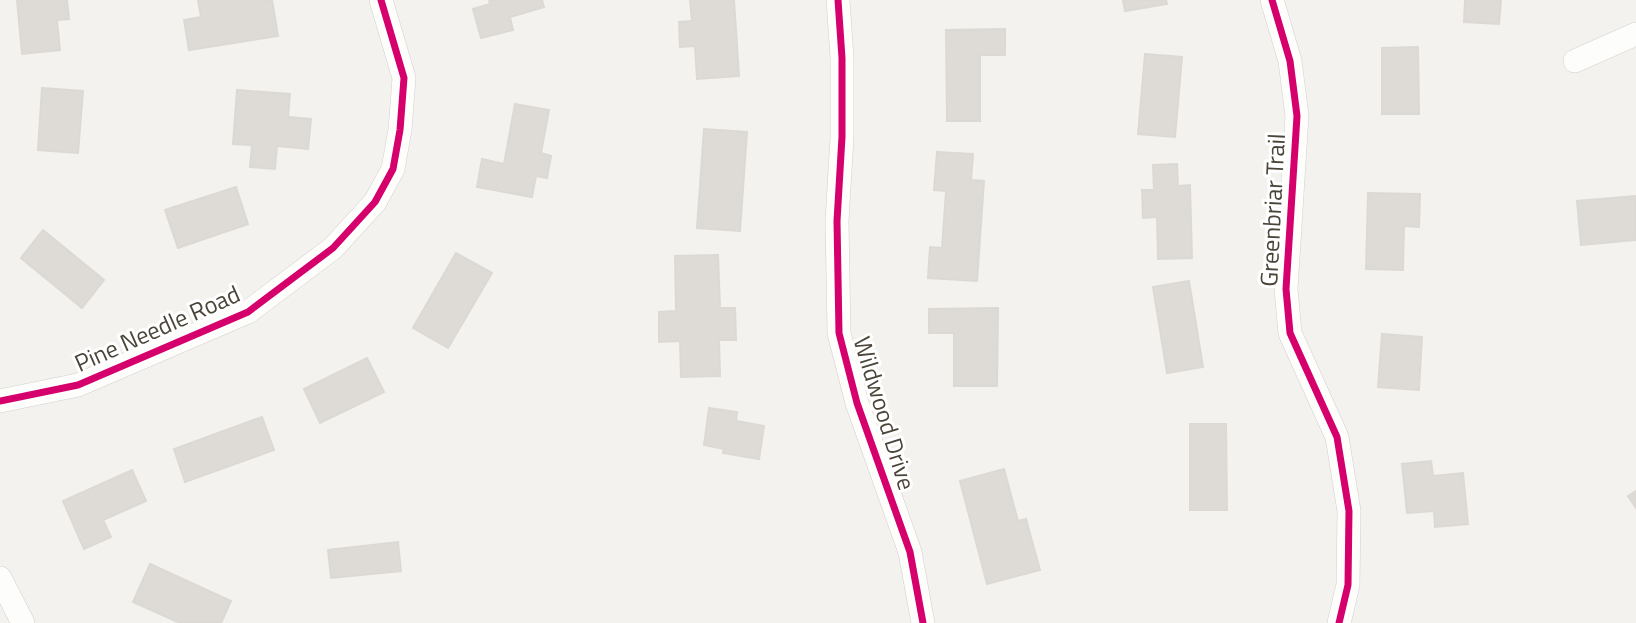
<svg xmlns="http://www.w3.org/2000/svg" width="1636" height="623" font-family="'Titillium Web',sans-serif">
<rect width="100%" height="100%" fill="#f4f2ee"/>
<g fill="#dedbd6" stroke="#dcd9d4" stroke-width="2">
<path d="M 17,0 L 67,0 L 69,19 L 57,20 L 60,50 L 22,54 Z"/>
<path d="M 198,0 L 272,0 L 278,36 L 189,50 L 184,20 L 201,17 Z"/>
<path d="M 489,0 L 542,0 L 544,7 L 510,17 L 513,30 L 481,38 L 473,9 L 490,4 Z"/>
<path d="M 690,0 L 734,0 L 739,76 L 697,79 L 695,46 L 680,47 L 679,22 L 692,21 Z"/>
<path d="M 1123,0 L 1166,0 L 1167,4 L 1125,11 Z"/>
<path d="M 1465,0 L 1501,0 L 1499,24 L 1464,22 Z"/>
<path d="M 1005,29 L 1005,55 L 980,55 L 980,121 L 947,121 L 946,30 Z"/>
<path d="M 1418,47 L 1419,114 L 1382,114 L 1382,48 Z"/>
<path d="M 1145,54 L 1182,57 L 1175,137 L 1138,134 Z"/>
<path d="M 42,88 L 83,91 L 78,153 L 38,150 Z"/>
<path d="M 237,90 L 290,94 L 288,117 L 311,119 L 308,149 L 277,146 L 275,169 L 250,167 L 252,145 L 233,144 Z"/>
<path d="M 515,104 L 549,110 L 541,153 L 551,156 L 547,178 L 536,176 L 532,197 L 477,187 L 482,159 L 504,164 Z"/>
<path d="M 704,129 L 747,132 L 740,231 L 697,228 Z"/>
<path d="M 937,152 L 973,154 L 971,180 L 984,181 L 977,281 L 928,278 L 930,247 L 942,248 L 946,191 L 934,190 Z"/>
<path d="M 1177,164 L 1178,186 L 1190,185 L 1192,258 L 1158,259 L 1157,217 L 1143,218 L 1142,190 L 1154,190 L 1153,165 Z"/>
<path d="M 236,187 L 248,224 L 178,248 L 165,210 Z"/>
<path d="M 1368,193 L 1420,194 L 1419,227 L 1404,226 L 1403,270 L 1366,269 Z"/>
<path d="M 1636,196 L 1636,240 L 1581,245 L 1577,201 Z"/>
<path d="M 43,230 L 104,280 L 82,308 L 21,258 Z"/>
<path d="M 456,253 L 492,273 L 448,348 L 413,328 Z"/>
<path d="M 718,255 L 720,308 L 735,308 L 736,340 L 719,340 L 720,376 L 681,377 L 680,341 L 659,342 L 659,312 L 676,311 L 675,256 Z"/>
<path d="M 1189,281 L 1203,367 L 1167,373 L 1153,287 Z"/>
<path d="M 998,308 L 997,386 L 954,386 L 954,333 L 929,333 L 929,309 Z"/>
<path d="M 1382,334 L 1422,337 L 1419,390 L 1378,387 Z"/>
<path d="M 367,358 L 384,392 L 320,423 L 304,389 Z"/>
<path d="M 709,408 L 737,412 L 736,421 L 764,426 L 759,459 L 723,453 L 724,449 L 704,445 Z"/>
<path d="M 262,417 L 274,450 L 185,482 L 174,449 Z"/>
<path d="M 1190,424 L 1226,424 L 1227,510 L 1190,510 Z"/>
<path d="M 1431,461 L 1433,476 L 1463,473 L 1468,524 L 1435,527 L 1434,511 L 1407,513 L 1402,464 Z"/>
<path d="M 1004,469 L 1018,521 L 1026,519 L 1040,570 L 987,584 L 960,481 Z"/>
<path d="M 132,470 L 146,501 L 103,520 L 111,537 L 84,549 L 63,501 Z"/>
<path d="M 1636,491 L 1636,508 L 1628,496 Z"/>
<path d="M 398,542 L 401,571 L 331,578 L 328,550 Z"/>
<path d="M 150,564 L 231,601 L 221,623 L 180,623 L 133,602 Z"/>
</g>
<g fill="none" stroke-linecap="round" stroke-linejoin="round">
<defs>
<g id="street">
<path d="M 838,0 L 842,58 L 842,137 L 837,221 L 839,333 L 857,403 L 910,552 L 923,623"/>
<path d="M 1272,0 L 1290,61 L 1297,116 L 1286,289 L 1290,333 L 1337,437 L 1349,511 L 1348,585 L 1339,623"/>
<path d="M 1575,61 L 1636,34"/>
<path d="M 0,401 L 78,385 L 248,312 L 333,248 L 375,202 L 393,169 L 400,130 L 404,78 L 381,0"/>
<path d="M 0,578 L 23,623"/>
</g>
</defs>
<use href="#street" stroke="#d2d0cb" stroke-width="24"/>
<use href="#street" stroke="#fdfdfc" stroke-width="23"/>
<defs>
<g id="cycleway">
<path d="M 838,0 L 842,58 L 842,137 L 837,221 L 839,333 L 857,403 L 910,552 L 923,623"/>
<path d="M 1272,0 L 1290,61 L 1297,116 L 1286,289 L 1290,333 L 1337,437 L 1349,511 L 1348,585 L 1339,623"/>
<path d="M 0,401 L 78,385 L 248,312 L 333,248 L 375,202 L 393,169 L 400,130 L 404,78 L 381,0"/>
</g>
</defs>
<use href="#cycleway" stroke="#fff" stroke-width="11"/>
<use href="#cycleway" stroke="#d6006c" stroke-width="7"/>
</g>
<g text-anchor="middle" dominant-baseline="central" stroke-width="6" stroke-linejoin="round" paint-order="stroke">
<g font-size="24" fill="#4b4439" stroke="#fff">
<text transform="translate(1272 210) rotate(-87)">Greenbriar Trail</text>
<text transform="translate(157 328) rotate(-24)">Pine Needle Road</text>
<text transform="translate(885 413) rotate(73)">Wildwood Drive</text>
</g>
</g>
</svg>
